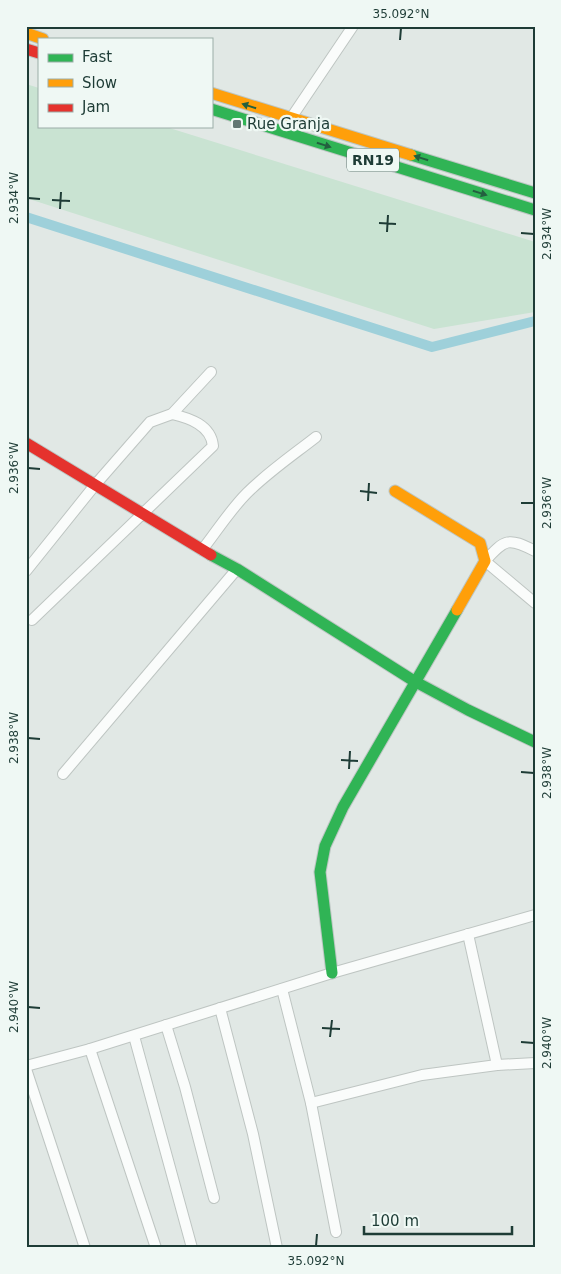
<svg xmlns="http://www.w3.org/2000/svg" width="561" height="1274" font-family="'DejaVu Sans',sans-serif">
<rect width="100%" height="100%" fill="#e1e8e5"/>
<path fill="#c9e3d2" d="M 26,84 L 39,88 L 39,126 L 163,126 L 535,242 L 535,312 L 434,329 L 26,198 Z"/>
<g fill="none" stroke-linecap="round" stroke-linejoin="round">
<path stroke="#9ed0da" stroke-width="10" d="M 26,217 L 432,347 L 535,321"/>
<defs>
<g id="street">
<path d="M 289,121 L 353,26"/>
<path d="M 202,550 C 217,531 230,510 247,493 C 268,472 293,455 316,437"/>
<path d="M 535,551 C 508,537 505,539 485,561 L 535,603"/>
<path d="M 26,571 L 95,485 L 150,422 L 172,414 L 211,372"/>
<path d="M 32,620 L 213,446 C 211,425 189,418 172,414"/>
<path d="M 63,774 L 237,569"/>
<path d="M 468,934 L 497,1065"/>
<path d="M 282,989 L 311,1103 L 336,1232"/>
<path d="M 220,1008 L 253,1134 L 277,1248"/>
<path d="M 166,1025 L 185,1087 L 214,1198"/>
<path d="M 134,1036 L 192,1248"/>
<path d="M 90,1049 L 156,1248"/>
<path d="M 26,1066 L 90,1049 L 332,973 L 535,915"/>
<path d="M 26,1069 L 85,1248"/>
<path d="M 311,1103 L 422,1075 L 497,1065 L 535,1063"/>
</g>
<g id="fast">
<path d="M 211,109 L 535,210"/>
<path d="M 411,155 L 535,193"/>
<path d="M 211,555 L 237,569 L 414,681 L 468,710 L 535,742"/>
<path d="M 332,973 L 320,872 L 325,846 L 343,807 L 457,610"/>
</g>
<g id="slow">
<path d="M 26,33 L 43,39"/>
<path d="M 211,93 L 411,155"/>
<path d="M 395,491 L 480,543 L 485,561 L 457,610"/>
</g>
<g id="jam">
<path d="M 26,49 L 39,53"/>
<path d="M 26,443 L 211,555"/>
</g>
</defs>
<use href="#street" stroke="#bec5c2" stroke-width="12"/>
<use href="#fast" stroke="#bdc6c3" stroke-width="13"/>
<use href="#slow" stroke="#bdc6c3" stroke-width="13"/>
<use href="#jam" stroke="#bdc6c3" stroke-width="13"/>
<use href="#street" stroke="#fafcfb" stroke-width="10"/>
<use href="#fast" stroke="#30b455" stroke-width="11"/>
<use href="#slow" stroke="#ff9f0a" stroke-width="11"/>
<use href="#jam" stroke="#e5322d" stroke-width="11"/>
</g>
<defs><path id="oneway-solid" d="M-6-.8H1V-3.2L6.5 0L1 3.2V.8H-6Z" transform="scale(1.25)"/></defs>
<g fill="#23603f">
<use href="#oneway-solid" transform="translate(249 106) rotate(-162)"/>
<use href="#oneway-solid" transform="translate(324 145) rotate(17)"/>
<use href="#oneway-solid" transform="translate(421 158) rotate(-163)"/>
<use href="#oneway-solid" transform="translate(480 193) rotate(17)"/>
</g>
<path fill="none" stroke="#1e3c36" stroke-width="2" d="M 400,40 L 401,28M 28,198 L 40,199M 52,200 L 70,201M 60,209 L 61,192M 379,223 L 396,224M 387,232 L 388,215M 521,233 L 534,234M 28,468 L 40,469M 360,491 L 377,493M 368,501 L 369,483M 521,503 L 534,503M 28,738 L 40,739M 341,760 L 358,761M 349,769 L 350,751M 521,772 L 534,773M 28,1007 L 40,1008M 322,1028 L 340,1029M 330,1037 L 332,1020M 521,1042 L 534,1043M 316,1246 L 317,1234"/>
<rect fill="#627873" stroke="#eff8f4" stroke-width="2" x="232" y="119" width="10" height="10" rx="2.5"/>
<g text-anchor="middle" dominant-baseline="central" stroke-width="4.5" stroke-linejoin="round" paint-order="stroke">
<rect fill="#eff8f4" stroke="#5d746f" stroke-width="1" x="347" y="148.5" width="52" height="23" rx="4"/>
<g font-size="14" font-weight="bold" fill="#1e3c36">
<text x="373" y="160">RN19</text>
</g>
<g font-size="15" fill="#1e3c36" stroke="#eff8f4" text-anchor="start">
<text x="247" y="124">Rue Granja</text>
</g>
</g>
<rect width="561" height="1274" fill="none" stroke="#eff8f4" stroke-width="55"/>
<rect x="38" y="38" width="175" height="90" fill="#eff8f4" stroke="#9bada8"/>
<rect x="48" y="54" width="25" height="8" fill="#30b455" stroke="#9bada8"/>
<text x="82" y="62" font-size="15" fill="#1e3c36">Fast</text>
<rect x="48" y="79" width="25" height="8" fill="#ff9f0a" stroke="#9bada8"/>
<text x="82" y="88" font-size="15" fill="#1e3c36">Slow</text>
<rect x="48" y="104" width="25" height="8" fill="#e5322d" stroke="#9bada8"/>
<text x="82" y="112" font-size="15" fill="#1e3c36">Jam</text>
<path d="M364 1226v8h148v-8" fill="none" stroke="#1e3c36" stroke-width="2.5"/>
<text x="371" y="1226" font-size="15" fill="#1e3c36" stroke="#eff8f4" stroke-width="4" paint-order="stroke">100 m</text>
<rect x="28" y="28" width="506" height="1218" fill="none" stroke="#1e3c36" stroke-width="2"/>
<g font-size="12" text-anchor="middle" fill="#1e3c36">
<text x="401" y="18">35.092°N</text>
<text transform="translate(14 198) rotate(-90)" y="4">2.934°W</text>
<text transform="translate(547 234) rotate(-90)" y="4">2.934°W</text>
<text transform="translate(14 468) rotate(-90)" y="4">2.936°W</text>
<text transform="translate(547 503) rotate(-90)" y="4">2.936°W</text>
<text transform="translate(14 738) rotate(-90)" y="4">2.938°W</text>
<text transform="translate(547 773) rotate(-90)" y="4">2.938°W</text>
<text transform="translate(14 1007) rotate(-90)" y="4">2.940°W</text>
<text transform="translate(547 1043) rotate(-90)" y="4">2.940°W</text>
<text x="316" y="1265">35.092°N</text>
</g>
</svg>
